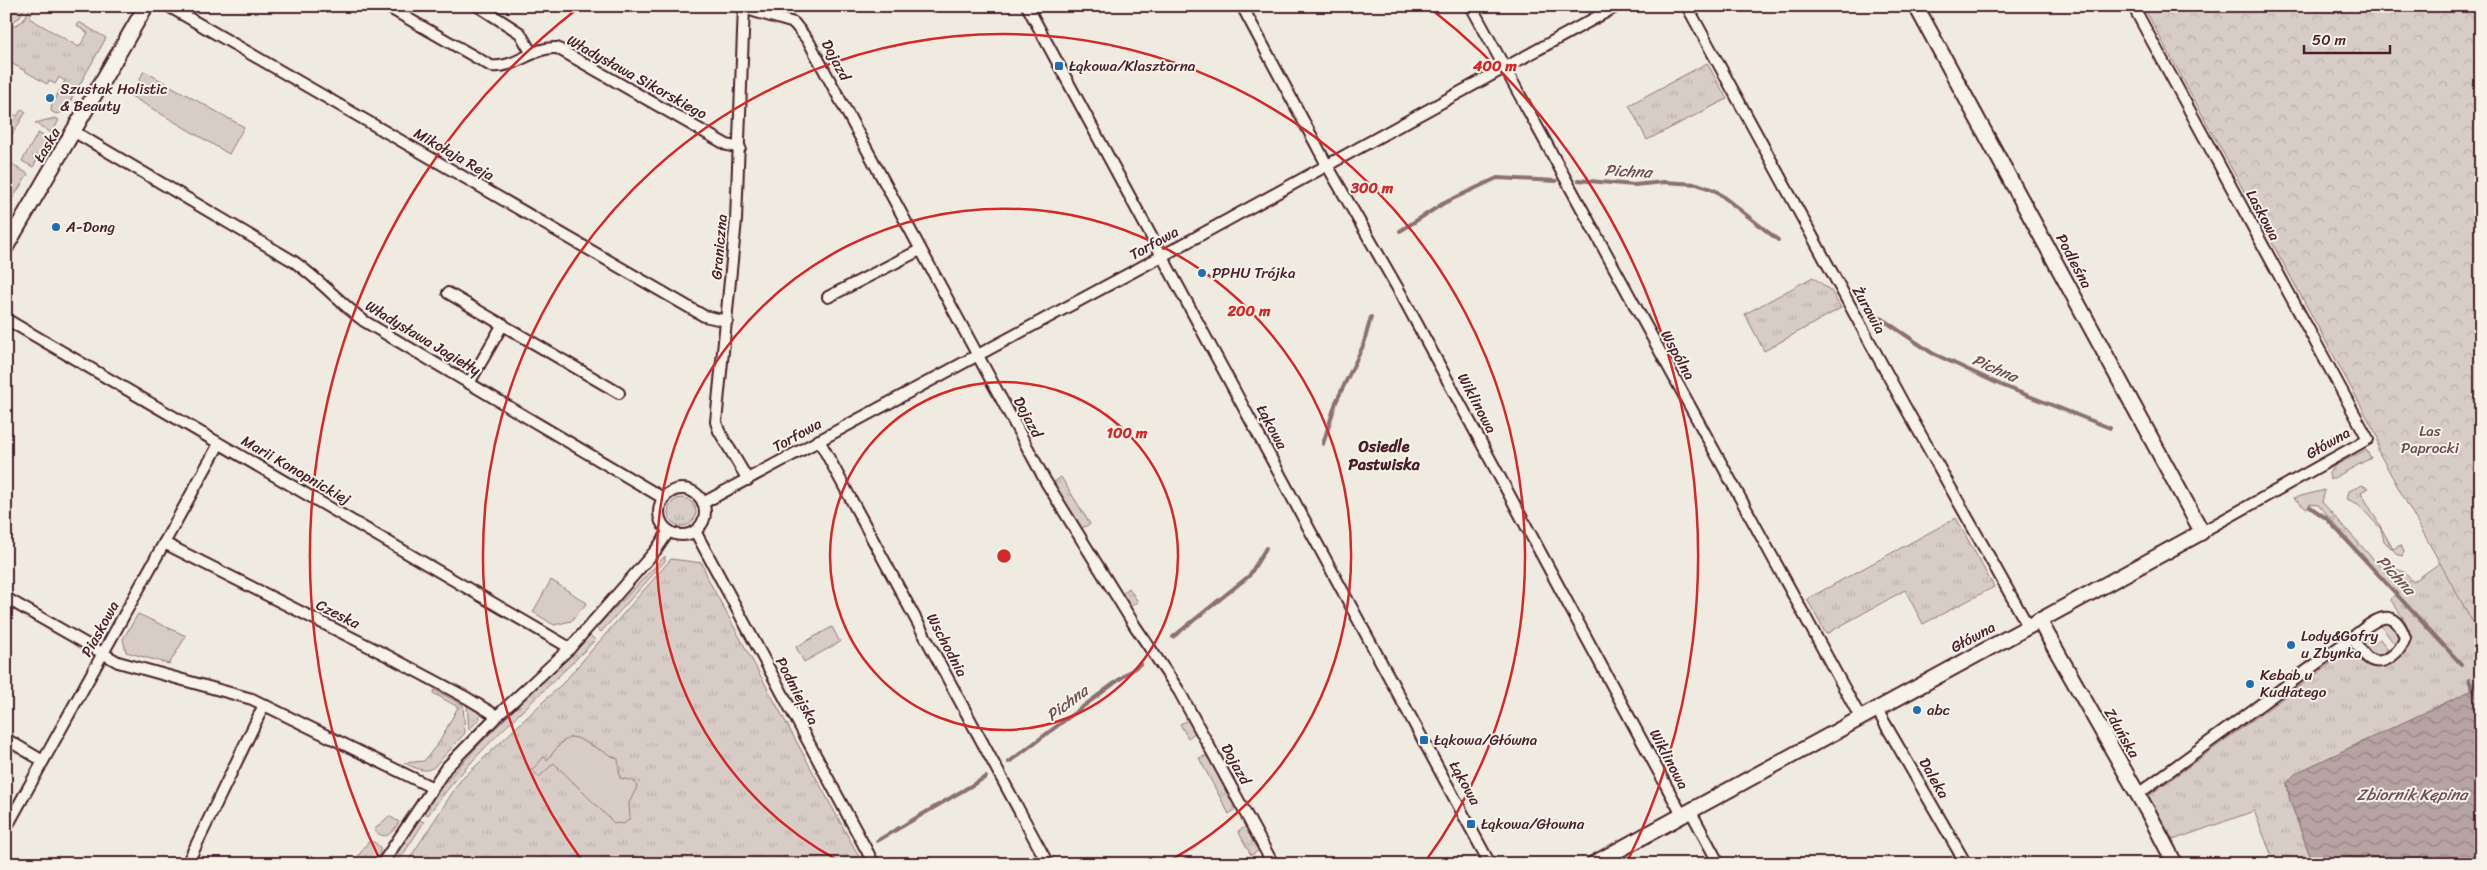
<svg xmlns="http://www.w3.org/2000/svg" width="2487" height="870" font-family="Sriracha,sans-serif">
<defs>
<pattern id="grass-tufts" width="24" height="20" patternUnits="userSpaceOnUse" patternTransform="scale(1.25)"><rect width="24" height="20" fill="#d8cdc6"/><path d="M3 7l-1-3M5 7V3M7 7l1-3M15 17l-1-3M17 17v-4M19 17l1-3" fill="none" stroke="#bbb0aa"/></pattern>
<pattern id="forest-crowns" width="20" height="18" patternUnits="userSpaceOnUse" patternTransform="scale(1.25)"><rect width="20" height="18" fill="#d8cdc6"/><path d="M2 6a3 3 0 1 1 6 0M12 15a3 3 0 1 1 6 0" fill="none" stroke="#bbb0aa"/></pattern>
<pattern id="water-waves" width="16" height="10" patternUnits="userSpaceOnUse" patternTransform="scale(1.25)"><rect width="16" height="10" fill="#b7a4a2"/><path d="M0 5q4-4 8 0t8 0" fill="none" stroke="#978584"/></pattern>
</defs>
<rect width="100%" height="100%" fill="#f0ebe0"/>
<filter id="ink" filterUnits="userSpaceOnUse"><feTurbulence type="fractalNoise" baseFrequency=".02" numOctaves="2"/><feDisplacementMap in="SourceGraphic" scale="10" xChannelSelector="R" yChannelSelector="G"/><feConvolveMatrix kernelMatrix="1 2 1 2 8 2 1 2 1" color-interpolation-filters="sRGB"/></filter>
<g filter="url(#ink)">
<g fill="url(#grass-tufts)" stroke="#917678">
<path d="M 6,6 L 26,6 L 19,18 L 6,25 Z"/>
<path d="M 31,6 L 36,6 L 29,18 L 79,47 L 88,33 L 77,26 L 79,22 L 106,38 L 64,112 L 56,114 L 51,111 L 52,104 L 65,81 L 59,77 L 55,84 L 49,81 L 47,84 L 6,60 L 6,30 L 23,21 Z"/>
<path d="M 1707,63 L 1727,99 L 1647,140 L 1629,105 Z"/>
<path d="M 22,109 L 26,112 L 6,144 L 6,110 L 17,116 Z"/>
<path d="M 55,118 L 59,120 L 52,133 L 35,123 Z"/>
<path d="M 38,133 L 49,139 L 33,167 L 22,161 Z"/>
<path d="M 6,160 L 28,174 L 6,209 Z"/>
<path d="M 1813,277 L 1831,291 L 1841,308 L 1764,351 L 1745,314 Z"/>
<path d="M 2366,450 L 2371,458 L 2330,480 L 2329,473 L 2334,466 Z"/>
<path d="M 1061,477 L 1090,524 L 1082,528 L 1053,483 Z"/>
<path d="M 2362,485 L 2368,488 L 2361,492 L 2393,549 L 2401,545 L 2404,552 L 2402,556 L 2398,555 L 2384,541 L 2381,529 L 2358,504 L 2347,499 L 2349,491 Z"/>
<path d="M 2325,490 L 2322,502 L 2392,580 L 2396,569 L 2404,572 L 2413,582 L 2441,562 L 2481,637 L 2481,686 L 2296,773 L 2287,783 L 2290,801 L 2313,864 L 2275,864 L 2254,811 L 2173,840 L 2148,796 L 2348,651 C 2358,654 2364,665 2374,667 C 2383,668 2389,663 2395,658 C 2423,638 2405,621 2390,599 L 2397,594 L 2318,505 L 2310,504 L 2307,509 L 2293,498 Z"/>
<circle cx="682" cy="512" r="14"/>
<path d="M 1956,518 L 1994,587 L 1923,624 L 1905,590 L 1826,634 L 1807,599 Z"/>
<path d="M 665,556 L 665,561 L 601,632 L 596,628 Z"/>
<path d="M 671,559 L 702,563 L 709,581 L 863,864 L 406,864 L 460,781 L 564,682 Z"/>
<path d="M 1129,588 L 1138,602 L 1129,607 L 1121,595 Z"/>
<path d="M 2388,622 L 2395,627 L 2399,636 L 2395,645 L 2379,623 Z"/>
<path d="M 2365,634 L 2373,645 L 2380,639 L 2388,650 L 2378,656 L 2368,651 L 2358,638 Z"/>
<path d="M 590,635 L 595,640 C 539,698 475,749 428,815 L 423,812 C 470,745 534,694 590,635 Z"/>
<path d="M 435,690 L 463,705 L 465,733 L 434,767 C 424,774 414,767 404,763 L 424,761 L 440,741 L 458,707 L 433,693 Z"/>
<path d="M 467,705 L 478,712 L 480,718 L 469,730 Z"/>
<path d="M 1189,720 L 1196,732 L 1188,738 L 1180,724 Z"/>
<path d="M 1208,755 L 1237,808 L 1229,814 L 1199,758 Z"/>
<path d="M 389,816 L 399,822 C 392,833 386,842 374,830 Z"/>
<path d="M 418,819 L 424,822 L 397,864 L 389,864 Z"/>
<path d="M 1245,827 L 1248,827 L 1260,850 L 1251,855 L 1238,831 Z"/>
<path d="M 368,842 L 374,842 L 380,847 L 380,853 L 373,864 L 353,864 Z"/>
</g>
<path fill="url(#forest-crowns)" stroke="#917678" d="M 2143,6 L 2481,6 L 2481,637 L 2378,451 L 2378,437 Z"/>
<g fill="#d8cdc6" stroke="#917678">
<path d="M 144,71 L 244,127 L 229,154 L 131,96 Z"/>
<path d="M 551,580 L 587,603 L 571,621 L 554,625 L 533,612 Z"/>
<path d="M 138,614 L 186,636 L 169,664 L 126,652 L 123,639 Z"/>
<path d="M 832,627 L 840,642 L 804,662 L 796,647 Z"/>
<path d="M 571,737 L 577,738 L 618,759 L 620,778 L 634,781 L 637,787 L 629,803 L 630,818 L 624,824 L 614,823 L 554,763 L 539,777 L 532,770 L 544,757 L 547,760 L 562,742 Z"/>
</g>
<path fill="url(#water-waves)" stroke="#8b6f72" d="M 2481,686 L 2481,864 L 2313,864 L 2290,801 L 2287,783 L 2296,773 Z"/>
<g fill="none" stroke-linecap="round" stroke-linejoin="round">
<g stroke="#8b6f72" stroke-width="4">
<path d="M 1578,180 L 1634,185 L 1664,182 L 1697,184 L 1716,191 L 1778,240"/>
<path d="M 1400,231 L 1444,203 L 1497,178 L 1556,181"/>
<path d="M 1879,317 L 1932,353 L 2001,385 L 2110,428"/>
<path d="M 1323,444 L 1336,402 L 1363,346 L 1371,317"/>
<path d="M 2310,507 L 2326,518 L 2461,664"/>
<path d="M 1173,637 L 1249,576 L 1266,548"/>
<path d="M 2469,680 L 2474,692"/>
<path d="M 1009,762 L 1140,664"/>
<path d="M 877,841 L 986,777"/>
<path d="M 849,864 L 856,859"/>
</g>
<defs>
<g id="street">
<path d="M 168,6 L 704,316 L 727,321"/>
<path d="M 386,6 L 491,66 C 516,69 533,46 557,48 L 727,145 L 740,148"/>
<path d="M 478,6 L 520,33 L 532,54"/>
<path d="M 744,6 L 736,220 L 716,422 L 719,431 L 748,480"/>
<path d="M 1027,6 L 1490,864"/>
<path d="M 1242,6 L 1327,165 L 1401,294 L 1682,815"/>
<path d="M 1471,6 L 1860,717"/>
<path d="M 1687,6 L 1903,403 L 2028,626"/>
<path d="M 2133,6 L 2368,439 L 2202,532"/>
<path d="M 743,8 L 794,23 L 809,42 L 1046,482 L 1135,626 L 1179,691 L 1273,864"/>
<path d="M 73,131 L 293,261 C 319,279 339,302 364,321 L 663,498"/>
<path d="M 448,293 L 619,393"/>
<path d="M 828,297 L 920,250"/>
<path d="M 6,319 L 570,648"/>
<path d="M 469,383 L 503,324"/>
<path d="M 819,440 L 1048,864"/>
<circle cx="682" cy="512" r="23"/>
<path d="M 703,503 L 1162,256 L 1617,6"/>
<path d="M 695,531 L 874,864"/>
<path d="M 164,543 L 388,656 L 467,698 L 497,716"/>
<path d="M 6,598 L 118,662 L 252,699 L 431,787"/>
<path d="M 1876,708 L 1966,864"/>
<path d="M 6,739 L 43,761"/>
<path d="M 2138,794 L 2346,642 C 2368,627 2392,598 2405,638 C 2401,651 2385,666 2371,660 C 2363,656 2357,644 2352,638"/>
<path d="M 1690,810 L 1719,864"/>
<path d="M 6,828 L 219,444"/>
<path d="M 187,864 L 264,705"/>
<path d="M 382,864 L 446,768 L 497,716 L 570,648 L 656,550 L 669,531"/>
</g>
<g id="secondary">
<path d="M 6,247 L 146,6"/>
<path d="M 2039,620 L 2149,814 L 2175,864"/>
<path d="M 1593,864 L 2202,532 L 1916,6"/>
</g>
</defs>
<use href="#street" stroke="#4a1f2b" stroke-width="14"/>
<use href="#secondary" stroke="#4a1f2b" stroke-width="18"/>
<use href="#street" stroke="#f7f3e8" stroke-width="10"/>
<use href="#secondary" stroke="#f7f3e8" stroke-width="14"/>
</g>
</g>
<g fill="none" stroke="#d62828" stroke-width="2.5">
<circle cx="1004" cy="556" r="174"/>
<path d="M841 862A347 347 0 1 1 1167 862"/>
<path d="M583 862A521 521 0 1 1 1425 862"/>
<path d="M380 860A694 694 0 0 1 577 9M1431 9A694 694 0 0 1 1628 860"/>
</g>
<g fill="#1f6fb2" stroke="#f7f3e8" stroke-width="2">
<rect x="1054" y="61" width="10" height="10" rx="2.5"/>
<circle cx="50" cy="98" r="5"/>
<circle cx="56" cy="227" r="5"/>
<circle cx="1202" cy="273" r="5"/>
<circle cx="2291" cy="645" r="5"/>
<circle cx="2250" cy="684" r="5"/>
<circle cx="1917" cy="710" r="5"/>
<rect x="1419" y="735" width="10" height="10" rx="2.5"/>
<rect x="1466" y="819" width="10" height="10" rx="2.5"/>
</g>
<g text-anchor="middle" dominant-baseline="central" stroke-width="4" stroke-linejoin="round" paint-order="stroke">
<g font-size="15" fill="#4a1f2b" stroke="#f7f3e8">
<text transform="translate(836 60) rotate(62)">Dojazd</text>
<text transform="translate(637 77) rotate(29)">Władysława Sikorskiego</text>
<text transform="translate(47 145) rotate(-60)">Łaska</text>
<text transform="translate(454 154) rotate(30)">Mikołaja Reja</text>
<text transform="translate(2263 215) rotate(62)">Laskowa</text>
<text transform="translate(1154 243) rotate(-29)">Torfowa</text>
<text transform="translate(719 247) rotate(-85)">Graniczna</text>
<text transform="translate(2074 261) rotate(62)">Podleśna</text>
<text transform="translate(1869 310) rotate(61)">Żurawia</text>
<text transform="translate(423 338) rotate(31)">Władysława Jagiełły</text>
<text transform="translate(1678 355) rotate(61)">Wspólna</text>
<text transform="translate(1477 403) rotate(62)">Wiklinowa</text>
<text transform="translate(1028 417) rotate(62)">Dojazd</text>
<text transform="translate(1272 427) rotate(62)">Łąkowa</text>
<text transform="translate(797 435) rotate(-29)">Torfowa</text>
<text transform="translate(2328 443) rotate(-30)">Główna</text>
<text transform="translate(296 470) rotate(30)">Marii Konopnickiej</text>
<text transform="translate(338 614) rotate(27)">Czeska</text>
<text transform="translate(100 629) rotate(-61)">Piaskowa</text>
<text transform="translate(1973 637) rotate(-28)">Główna</text>
<text transform="translate(947 645) rotate(62)">Wschodnia</text>
<text transform="translate(797 691) rotate(62)">Podmiejska</text>
<text transform="translate(2122 733) rotate(60)">Zduńska</text>
<text transform="translate(1669 759) rotate(62)">Wiklinowa</text>
<text transform="translate(1236 764) rotate(61)">Dojazd</text>
<text transform="translate(1934 778) rotate(60)">Daleka</text>
<text transform="translate(1465 783) rotate(61)">Łąkowa</text>
</g>
<g font-size="15" fill="#4a1f2b" stroke="#f7f3e8" text-anchor="start">
<text x="1069" y="66">Łąkowa/Klasztorna</text>
<text x="60" y="89">Szustak Holistic<tspan x="60" dy="17">&amp; Beauty</tspan></text>
<text x="66" y="227">A-Dong</text>
<text x="1212" y="273">PPHU Trójka</text>
<text x="2301" y="636">Lody&amp;Gofry<tspan x="2301" dy="17">u Zbynka</tspan></text>
<text x="2260" y="675">Kebab u<tspan x="2260" dy="17">Kudłatego</tspan></text>
<text x="1927" y="710">abc</text>
<text x="1434" y="740">Łąkowa/Główna</text>
<text x="1481" y="824">Łąkowa/Głowna</text>
</g>
<g font-size="15" fill="#6e4a52" stroke="#f7f3e8">
<text x="2430" y="431">Las<tspan x="2430" dy="17">Paprocki</tspan></text>
</g>
<g font-size="16" font-style="italic" fill="#704e55" stroke="#f7f3e8">
<text transform="translate(1628 171) rotate(3)">Pichna</text>
<text transform="translate(1995 368) rotate(24)">Pichna</text>
<text transform="translate(2396 575) rotate(47)">Pichna</text>
<text transform="translate(1067 703) rotate(-37)">Pichna</text>
<text x="2412" y="794">Zbiornik Kępina</text>
</g>
<g font-size="16" font-weight="bold" fill="#4a1f2b" stroke="#f7f3e8">
<text x="1384" y="446">Osiedle<tspan x="1384" dy="18">Pastwiska</tspan></text>
</g>
</g>
<circle cx="1004" cy="556" r="8" fill="#d62828" stroke="#f7f3e8" stroke-width="2.5"/>
<g font-size="15" text-anchor="middle" font-weight="bold" fill="#d62828" stroke="#f7f3e8" stroke-width="4" stroke-linejoin="round" paint-order="stroke">
<text x="1495" y="71">400 m</text>
<text x="1372" y="193">300 m</text>
<text x="1249" y="316">200 m</text>
<text x="1127" y="438">100 m</text>
</g>
<rect width="2487" height="870" fill="none" stroke="#f7f3e8" stroke-width="25"/>
<rect x="12" y="12" width="2462" height="845" fill="none" stroke="#4a1f2b" stroke-width="2" filter="url(#ink)"/>
<path d="M2304 45v8h86v-8" fill="none" stroke="#4a1f2b" stroke-width="2.5"/>
<text x="2312" y="45" font-size="15" fill="#4a1f2b" stroke="#f7f3e8" stroke-width="4" paint-order="stroke">50 m</text>
</svg>
